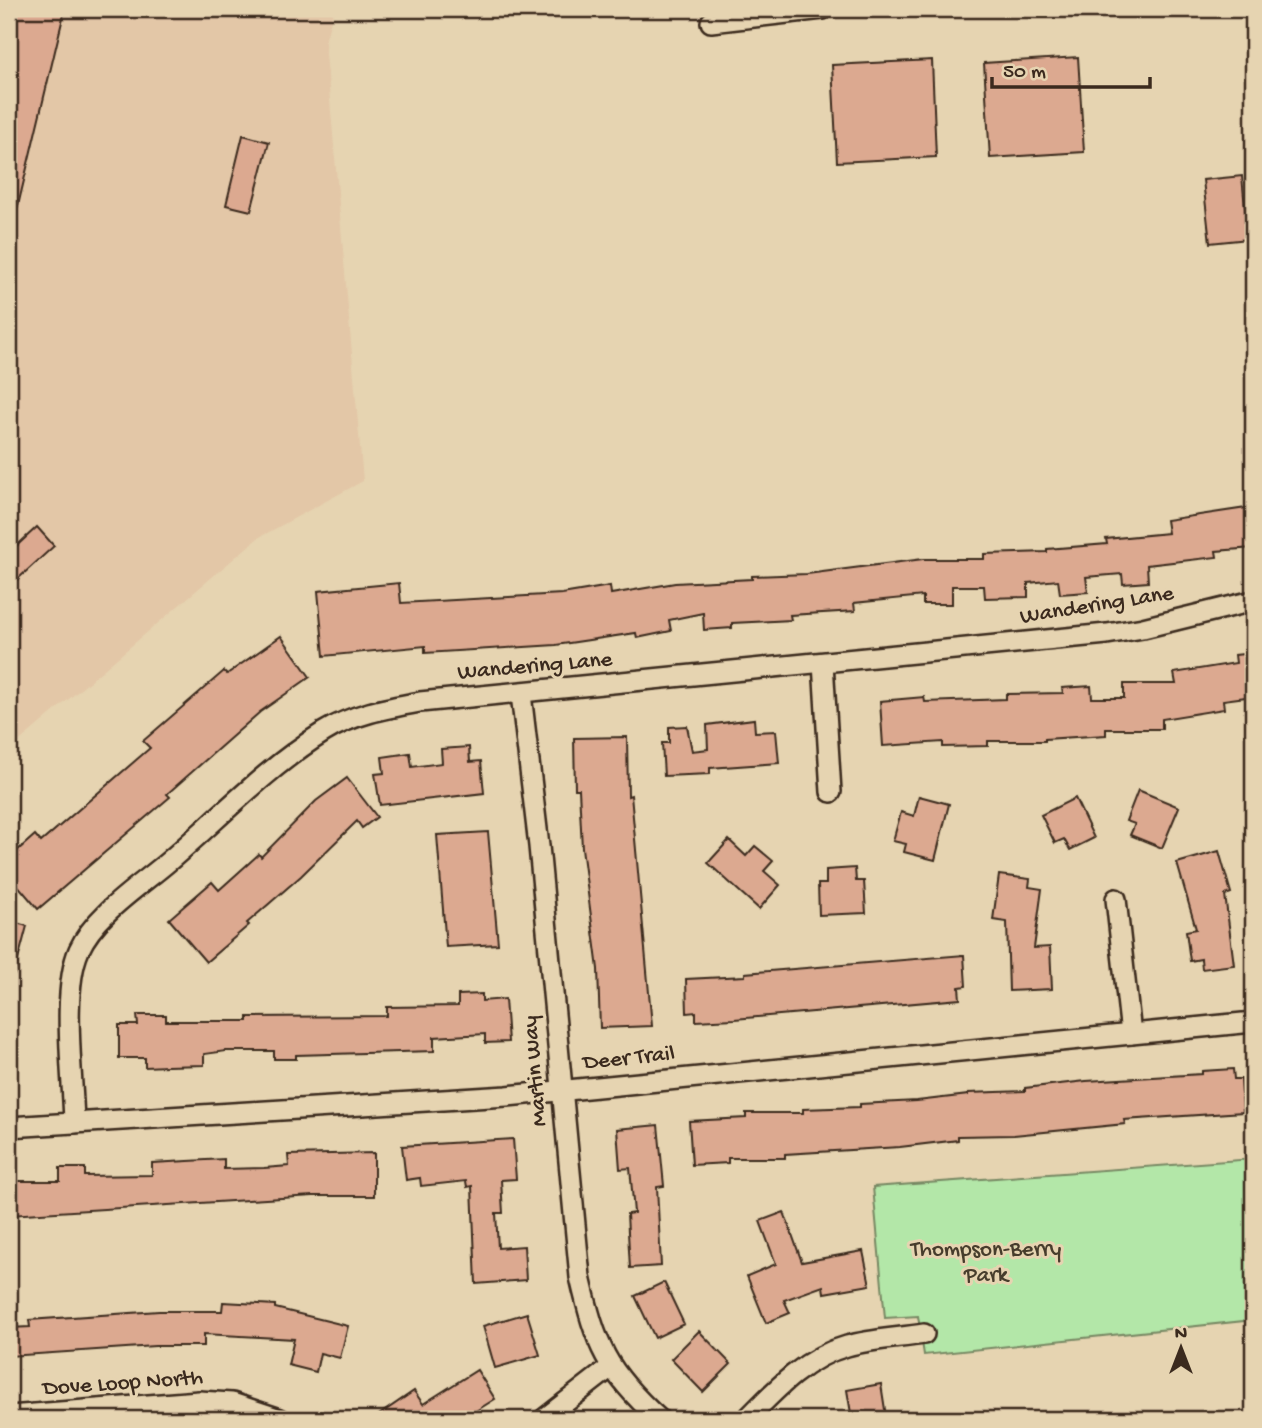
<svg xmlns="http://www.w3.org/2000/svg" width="1262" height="1428" font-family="'Gochi Hand',sans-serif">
<rect width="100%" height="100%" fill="#e6d4b1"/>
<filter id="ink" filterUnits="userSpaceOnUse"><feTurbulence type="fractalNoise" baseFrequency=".0143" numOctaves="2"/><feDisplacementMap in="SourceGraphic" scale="14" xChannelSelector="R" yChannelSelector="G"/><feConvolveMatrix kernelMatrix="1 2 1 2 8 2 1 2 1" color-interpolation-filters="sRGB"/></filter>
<g filter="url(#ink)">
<path fill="#e3c7a7" d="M 9,9 L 334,9 L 325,42 L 363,481 L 258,538 L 9,750 Z"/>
<path fill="#b3e7a8" stroke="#778863" stroke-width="2" d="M 1253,1159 L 1253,1320 L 924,1355 L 918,1316 L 885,1318 L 873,1187 Z"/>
<g fill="#dca990" stroke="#3b2a1e" stroke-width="2">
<path d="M 9,9 L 65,9 L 15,218 L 9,217 Z"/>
<path d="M 1078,57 L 1084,152 L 990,158 L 984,63 Z"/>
<path d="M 932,60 L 936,157 L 837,162 L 832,65 Z"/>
<path d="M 243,135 L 269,142 L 251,211 L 226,205 Z"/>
<path d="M 1242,176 L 1248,239 L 1210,243 L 1203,180 Z"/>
<path d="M 1253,507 L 1253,548 L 1216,551 L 1217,557 L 1147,565 L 1148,582 L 1123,584 L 1122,574 L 1086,577 L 1088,592 L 1060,594 L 1058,580 L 1028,583 L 1028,597 L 985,598 L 984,586 L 952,586 L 952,604 L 923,604 L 923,596 L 854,603 L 855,611 L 790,615 L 791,620 L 732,623 L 732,628 L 704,630 L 703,613 L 669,620 L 671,631 L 637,638 L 636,633 L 556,645 L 425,653 L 425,646 L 324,656 L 318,591 L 399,583 L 401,603 L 562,594 L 610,586 L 611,594 L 675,583 L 752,579 L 752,576 L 807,574 L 923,559 L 984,559 L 984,554 L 1047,552 L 1047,549 L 1107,544 L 1106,539 L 1168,533 L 1166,520 Z"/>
<path d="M 37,527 L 54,546 L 9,587 L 9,553 Z"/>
<path d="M 281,636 L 310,677 L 260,712 L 167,794 L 170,797 L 38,909 L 9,875 L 9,858 L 35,835 L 41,842 L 150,748 L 143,741 L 224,671 L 227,674 Z"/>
<path d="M 1253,653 L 1253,696 L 1223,700 L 1224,709 L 1162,719 L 1162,729 L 1106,729 L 1106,735 L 1045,739 L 1045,741 L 988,741 L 988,746 L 943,747 L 943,742 L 883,746 L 880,701 L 924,697 L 925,702 L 1006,699 L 1006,694 L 1063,693 L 1062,688 L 1091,686 L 1092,698 L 1124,698 L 1124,684 L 1176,684 L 1174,673 L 1236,663 L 1235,655 Z"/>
<path d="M 754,719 L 755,732 L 776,731 L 779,763 L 710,768 L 710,774 L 664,776 L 662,743 L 669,743 L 669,727 L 687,726 L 692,751 L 708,749 L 707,725 Z"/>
<path d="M 627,737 L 628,796 L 631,795 L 652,1026 L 600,1028 L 598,969 L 582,848 L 579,789 L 575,789 L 574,738 Z"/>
<path d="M 469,747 L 470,762 L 481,761 L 484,793 L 380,805 L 375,774 L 384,773 L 382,757 L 410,753 L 412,767 L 442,763 L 441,749 Z"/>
<path d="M 347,778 L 377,817 L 362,828 L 357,821 L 301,876 L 247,923 L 249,925 L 206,962 L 169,919 L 212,882 L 219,890 L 259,854 L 261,857 L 316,801 Z"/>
<path d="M 1138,790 L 1179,807 L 1162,848 L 1130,835 L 1135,824 L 1126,821 Z"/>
<path d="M 919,796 L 949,804 L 935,860 L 904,852 L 906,844 L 893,841 L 901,812 L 914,816 Z"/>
<path d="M 1075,798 L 1094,838 L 1070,850 L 1064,839 L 1055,843 L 1041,815 Z"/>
<path d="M 488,832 L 498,944 L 446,947 L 437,835 Z"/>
<path d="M 729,840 L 746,856 L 755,846 L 773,861 L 764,871 L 780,885 L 759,909 L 708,863 Z"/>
<path d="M 1219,851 L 1231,893 L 1225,895 L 1234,965 L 1202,969 L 1201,959 L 1190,961 L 1186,931 L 1196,929 L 1177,863 Z"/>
<path d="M 855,868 L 856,881 L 864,881 L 866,913 L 819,915 L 818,884 L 826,884 L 826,870 Z"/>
<path d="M 999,875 L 1030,879 L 1029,887 L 1042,889 L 1034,948 L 1050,947 L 1052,989 L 1009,991 L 1007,922 L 993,920 Z"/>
<path d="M 9,921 L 27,926 L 14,975 L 9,974 Z"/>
<path d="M 964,955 L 966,986 L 959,987 L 960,999 L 734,1019 L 696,1021 L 696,1012 L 687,1013 L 686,979 L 745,976 L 745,973 Z"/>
<path d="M 482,994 L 482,1001 L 505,999 L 508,1042 L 485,1043 L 485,1034 L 434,1037 L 434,1051 L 296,1055 L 296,1059 L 274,1059 L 274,1051 L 226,1051 L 204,1054 L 204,1065 L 167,1066 L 145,1067 L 145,1058 L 119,1058 L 119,1025 L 138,1025 L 137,1015 L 166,1015 L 166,1021 L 248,1021 L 248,1017 L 387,1016 L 387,1007 L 458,1006 L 458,995 Z"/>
<path d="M 1233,1069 L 1234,1079 L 1241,1079 L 1243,1112 L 1124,1120 L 1125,1124 L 1014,1135 L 958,1136 L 958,1140 L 900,1147 L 785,1154 L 785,1158 L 728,1158 L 728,1163 L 692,1165 L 689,1121 L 746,1118 L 746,1113 L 803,1113 L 803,1109 L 860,1107 L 860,1104 L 917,1101 L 968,1095 L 968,1093 L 1025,1091 L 1025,1088 L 1086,1081 L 1202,1074 L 1202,1071 Z"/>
<path d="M 658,1125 L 664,1186 L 657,1187 L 661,1266 L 630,1268 L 627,1214 L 634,1213 L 630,1168 L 620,1169 L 617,1129 Z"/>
<path d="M 513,1139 L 516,1179 L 501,1180 L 503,1213 L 496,1213 L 498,1248 L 524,1246 L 526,1280 L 476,1284 L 472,1186 L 467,1187 L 466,1181 L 421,1186 L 420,1178 L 406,1180 L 402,1146 Z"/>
<path d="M 374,1153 L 374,1196 L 313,1196 L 9,1215 L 9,1181 L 60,1181 L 60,1168 L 85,1168 L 85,1176 L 152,1175 L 152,1163 L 224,1159 L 224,1169 L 264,1168 L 289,1166 L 288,1155 Z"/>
<path d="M 784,1212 L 802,1262 L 863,1251 L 870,1285 L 824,1293 L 823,1286 L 784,1300 L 790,1313 L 766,1323 L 747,1276 L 776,1264 L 760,1221 Z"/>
<path d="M 664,1282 L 684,1324 L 655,1338 L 635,1296 Z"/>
<path d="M 223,1302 L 275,1305 L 275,1308 L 348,1326 L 340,1358 L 320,1353 L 316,1372 L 288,1365 L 294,1339 L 204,1334 L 204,1346 L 155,1346 L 9,1356 L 9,1328 L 30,1327 L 29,1320 L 159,1311 L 222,1311 Z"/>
<path d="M 527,1313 L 540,1355 L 495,1368 L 483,1326 Z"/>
<path d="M 699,1331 L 731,1364 L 703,1392 L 671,1359 Z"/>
<path d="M 477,1370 L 495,1399 L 463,1419 L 373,1419 L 414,1391 L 423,1404 Z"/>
<path d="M 881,1384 L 886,1416 L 852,1419 L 847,1390 Z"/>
</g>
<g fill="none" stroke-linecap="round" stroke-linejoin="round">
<defs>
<g id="minor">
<path d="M 711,22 L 823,9"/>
<path d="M 823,663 L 831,792"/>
<path d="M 521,694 L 539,846 L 580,1277 C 596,1346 606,1371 659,1419"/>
<path d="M 1116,899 L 1131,1034"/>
<path d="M 74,1123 C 73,1077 61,990 79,950 C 95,914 140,886 169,861 C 219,818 268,767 324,732 C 353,714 387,708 420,702 L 1107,634 L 1143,628 L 1253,601"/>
<path d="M 9,1127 L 507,1096 L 1253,1022"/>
<path d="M 9,1416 L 199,1401 L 232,1403 L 280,1419"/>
<path d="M 544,1419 L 611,1367"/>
<path d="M 747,1419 C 775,1390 806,1357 847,1346 C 872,1339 899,1338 924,1334"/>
</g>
</defs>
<use href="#minor" stroke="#3b2a1e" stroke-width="24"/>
<use href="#minor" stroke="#e6d4b1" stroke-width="19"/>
</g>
</g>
<g text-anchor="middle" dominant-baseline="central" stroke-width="6" stroke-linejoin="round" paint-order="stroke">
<g font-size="23" fill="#3b2a1e" stroke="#e6d4b1">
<text transform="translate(1097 606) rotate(-9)">Wandering Lane</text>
<text transform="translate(535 667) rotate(-5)">Wandering Lane</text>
<text transform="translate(629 1059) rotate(-6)">Deer Trail</text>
<text transform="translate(536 1071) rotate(-95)">Martin Way</text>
<text transform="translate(123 1384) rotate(-4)">Dove Loop North</text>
</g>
<g font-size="23" fill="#473d2c" stroke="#e6d4b1">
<text x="986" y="1250">Thompson-Berry<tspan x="986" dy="26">Park</tspan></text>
</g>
</g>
<rect width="1262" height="1428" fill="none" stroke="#e6d4b1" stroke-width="35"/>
<rect x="18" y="18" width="1227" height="1393" fill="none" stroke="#3b2a1e" stroke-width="2.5" filter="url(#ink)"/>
<g transform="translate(1181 1348)" stroke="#e6d4b1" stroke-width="5" paint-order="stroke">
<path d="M0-5L12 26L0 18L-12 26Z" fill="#3b2a1e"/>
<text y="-10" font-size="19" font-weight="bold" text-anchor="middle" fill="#3b2a1e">N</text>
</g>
<path d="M992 77v10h158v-10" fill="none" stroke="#3b2a1e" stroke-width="3.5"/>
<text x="1003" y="77" font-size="21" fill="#3b2a1e" stroke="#e6d4b1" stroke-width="5" paint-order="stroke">50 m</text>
</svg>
